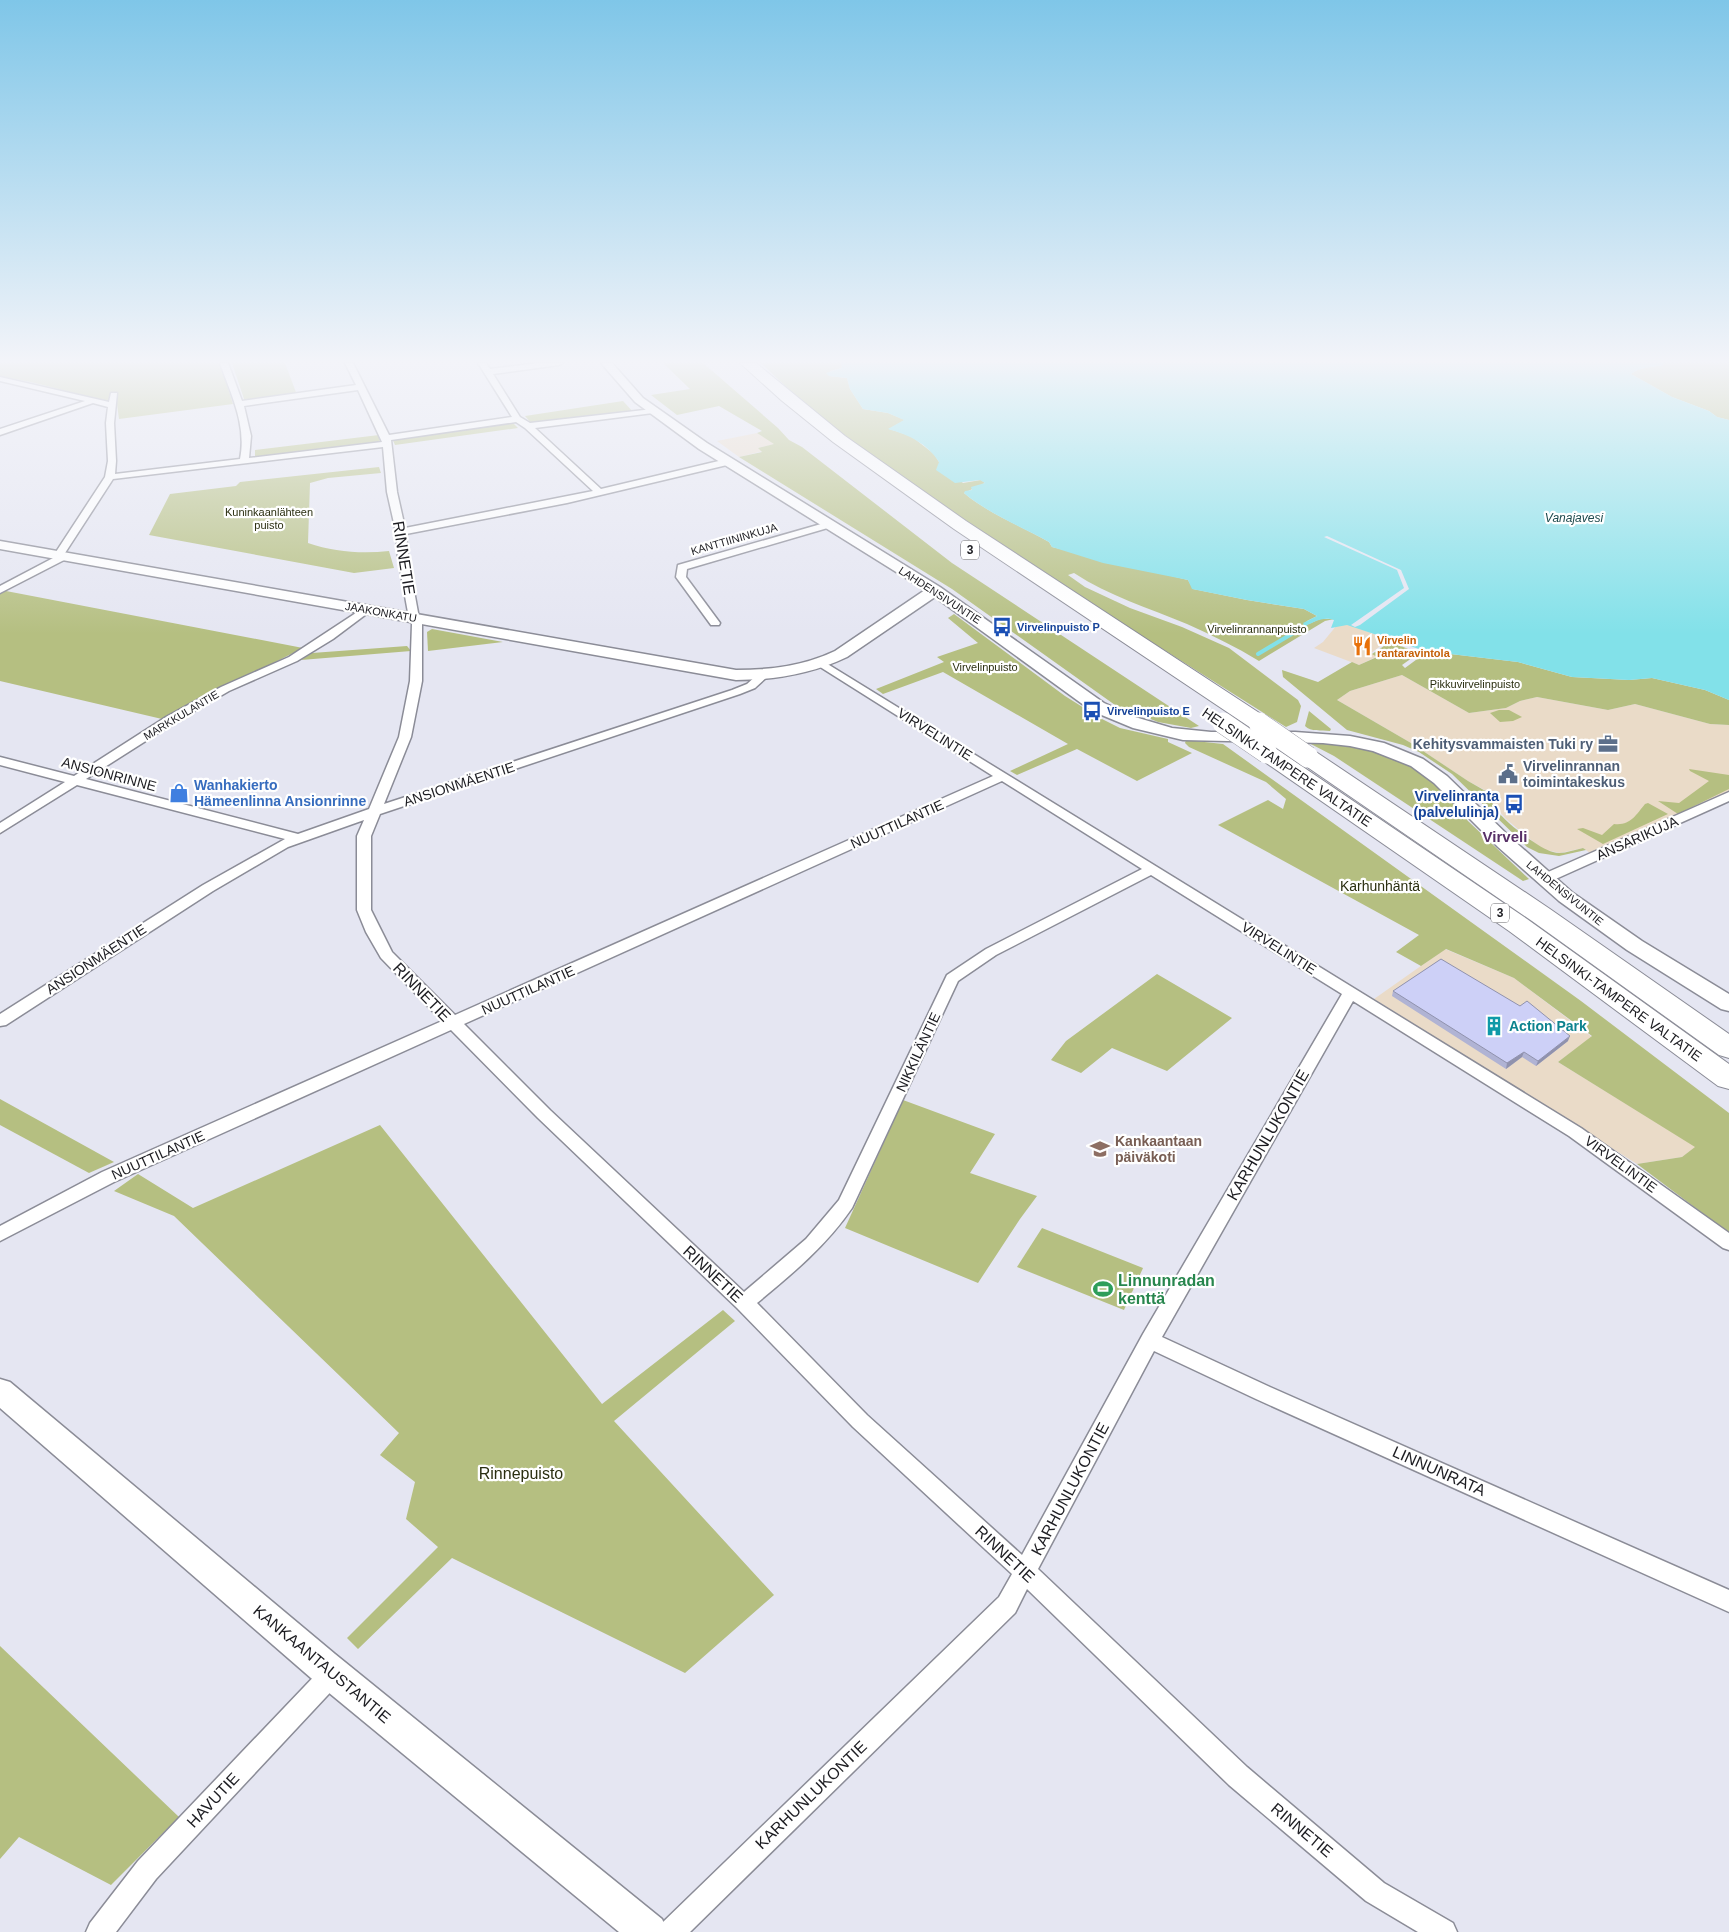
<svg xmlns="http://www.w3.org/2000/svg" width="1729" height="1932" font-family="Arial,sans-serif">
<rect width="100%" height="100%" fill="#e5e6f2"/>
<g fill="#eadbc8">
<path d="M 757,433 L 775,444 L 758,448 L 763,451 L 739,457 L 717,441 Z"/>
<path d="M 1337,625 L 1351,625 L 1386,639 L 1386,642 L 1371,653 L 1378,656 L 1359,665 L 1314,648 L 1323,642 Z"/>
<path d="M 1402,675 L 1469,713 L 1506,708 L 1520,701 L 1537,697 L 1608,710 L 1635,704 L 1710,724 L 1729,725 L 1729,801 L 1600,860 L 1583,848 L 1560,853 L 1542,849 L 1506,819 L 1493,804 L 1492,801 L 1496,796 L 1468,781 L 1411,743 L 1337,700 L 1350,691 Z"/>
<path d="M 1445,949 L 1514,978 L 1592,1037 L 1558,1062 L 1696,1147 L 1682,1157 L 1637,1164 L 1374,999 Z"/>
</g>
<g fill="#b5bf81">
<path d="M 0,363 L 220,363 L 233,404 L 119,419 L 117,404 C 78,396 39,381 0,377 Z"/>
<path d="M 232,363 L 285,363 L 297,395 L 245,402 Z"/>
<path d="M 663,363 L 703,363 L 778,428 L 789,440 L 802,447 L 952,563 L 1199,726 L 1191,728 L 1158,722 L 1115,705 L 952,589 L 739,457 L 762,452 L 758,448 L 774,444 L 757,433 L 762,431 L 719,406 L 677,415 L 651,395 L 690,389 Z"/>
<path d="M 761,363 L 841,363 L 842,368 L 830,371 L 829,376 L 847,378 L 850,389 L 863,409 L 888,413 L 905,420 L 889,429 L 911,436 L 934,454 L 939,462 L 963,483 L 981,480 L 985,483 L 964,493 C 989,514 1021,526 1049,542 L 1052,547 L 1188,580 L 1193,589 L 1247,600 L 1304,609 L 1317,616 L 1307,621 L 1304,626 L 1320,619 L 1334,619 L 1325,621 L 1259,661 C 1236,647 1212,635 1187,624 C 1149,608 1109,596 1074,573 L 1068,575 L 1085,587 L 1130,608 L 1182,627 L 1229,648 L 1298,700 L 1301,706 L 1297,722 L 1286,727 C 1180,660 1072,593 968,522 C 896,474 823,424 761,363 Z"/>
<path d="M 1663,363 L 1729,363 L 1729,420 L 1717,417 L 1709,411 L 1672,397 L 1631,374 C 1641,366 1650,368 1663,365 Z"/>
<path d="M 623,401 L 634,413 L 532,424 L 525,416 Z"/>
<path d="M 511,421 L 518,428 L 395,445 L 392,438 Z"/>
<path d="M 379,435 L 380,443 L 255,457 L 255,450 Z"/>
<path d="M 379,467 L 381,473 L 328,478 L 310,483 L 308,543 C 334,552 362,554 389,551 L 394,568 L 354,573 L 149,535 L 170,494 L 236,486 L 240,482 Z"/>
<path d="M 0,590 L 6,591 L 303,648 L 162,719 L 0,681 Z"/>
<path d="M 954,614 L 1065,696 L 1100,718 L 1120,728 L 1168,739 L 1168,742 L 1192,753 L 1137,781 L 1077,749 L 1017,775 L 1010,771 L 1068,744 L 943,672 L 883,694 L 876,689 L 944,662 L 937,657 L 978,643 L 948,618 Z"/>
<path d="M 432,629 L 503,642 L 428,651 L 427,632 Z"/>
<path d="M 1390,642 L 1419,653 L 1402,665 L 1405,668 L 1424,654 L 1425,651 L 1518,662 L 1572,677 L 1629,680 L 1652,678 L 1705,690 L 1729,700 L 1729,725 L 1710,724 L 1635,704 L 1608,710 L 1537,697 L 1520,701 L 1506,708 L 1469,713 L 1402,675 L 1350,691 L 1337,700 L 1411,743 L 1468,781 L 1496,797 L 1492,801 C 1493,814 1539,849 1553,852 C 1562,855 1573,850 1583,848 L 1586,850 L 1559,856 L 1539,853 L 1527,847 L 1452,774 L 1419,752 L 1403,745 L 1347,730 L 1283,677 L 1282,670 L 1318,682 L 1352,662 L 1359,665 L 1377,657 L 1372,654 Z"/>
<path d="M 407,646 L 411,651 L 301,660 L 312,653 Z"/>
<path d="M 1499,710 L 1509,710 L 1522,717 L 1513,721 L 1500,722 L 1490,713 Z"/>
<path d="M 1309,711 L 1331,729 L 1330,731 C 1321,730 1311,732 1305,726 Z"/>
<path d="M 1186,740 L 1223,744 L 1581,1001 L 1729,1113 L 1729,1233 L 1637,1164 L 1682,1157 L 1695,1147 L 1558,1062 L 1592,1036 L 1514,978 L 1446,949 L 1421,966 L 1396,952 L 1419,935 L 1218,825 L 1268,800 L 1283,809 L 1286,799 L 1266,782 L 1189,747 L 1185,743 Z"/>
<path d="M 1307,742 L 1340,743 L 1359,747 L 1402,762 L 1418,770 L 1432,780 L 1468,821 L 1529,879 L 1523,881 L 1334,756 Z"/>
<path d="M 1689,769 L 1729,775 L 1729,789 L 1678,814 L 1658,801 L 1679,803 L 1709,781 L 1690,771 Z"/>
<path d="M 1648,803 L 1668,814 L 1603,844 L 1577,829 L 1583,828 L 1602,835 L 1614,824 C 1630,826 1636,815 1645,804 Z"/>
<path d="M 1157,974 L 1232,1018 L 1167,1071 L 1112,1048 L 1081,1073 L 1051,1060 L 1066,1041 Z"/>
<path d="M 0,1099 L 114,1162 L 89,1173 L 0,1125 Z"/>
<path d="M 903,1100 L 995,1134 L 970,1173 L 1037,1196 L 1020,1219 L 978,1283 L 845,1228 Z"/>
<path d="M 380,1125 L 602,1404 L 723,1310 L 735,1321 L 614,1421 L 774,1595 L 685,1673 L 452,1558 L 358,1649 L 347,1638 L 438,1547 L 406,1519 L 415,1482 L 380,1455 L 399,1433 L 174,1216 L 114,1191 L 138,1174 L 193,1208 Z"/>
<path d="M 1042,1228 L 1143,1268 L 1124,1310 L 1017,1267 Z"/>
<path d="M 0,1646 L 179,1817 L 111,1885 L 19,1837 L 0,1859 Z"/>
</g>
<path fill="#82e1e9" d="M 841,363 L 1663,363 L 1663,365 C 1651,368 1641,366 1631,374 L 1672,397 L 1709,411 L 1717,417 L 1729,420 L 1729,700 L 1705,690 L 1652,678 L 1629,680 L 1572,677 L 1518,662 L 1425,651 L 1347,625 L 1331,628 L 1334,620 C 1323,616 1314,622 1305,626 L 1303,623 L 1317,616 L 1304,609 L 1247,600 L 1192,589 L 1188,580 L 1103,563 L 1052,547 L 1049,542 C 1020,526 989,514 964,493 L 965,491 L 972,490 L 971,487 L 985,483 L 980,480 L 955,483 L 936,470 L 939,462 C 927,443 909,435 888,429 L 904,420 L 888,413 L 863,409 L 850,389 L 847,378 L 829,376 L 826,373 L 842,368 Z"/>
<path fill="#e5e6f2" d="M 1327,536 L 1401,570 L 1409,589 L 1360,625 L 1355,627 L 1351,625 L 1404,588 L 1397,570 L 1324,537 Z"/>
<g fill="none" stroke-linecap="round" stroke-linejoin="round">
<path stroke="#82e1e9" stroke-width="4" d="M 1258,654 L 1305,626"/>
<defs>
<g id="street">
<path d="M 220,363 L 228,363 L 242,401 L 356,385 L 345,363 L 353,363 L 389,435 L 512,417 L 478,363 L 486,363 L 490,369 L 539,363 L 563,363 L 559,365 L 493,374 L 520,417 L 530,423 L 653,409 L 657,411 L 653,413 L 535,428 L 601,489 L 727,459 L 731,462 L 727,465 L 567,503 L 406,534 L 408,558 L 419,618 L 422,624 L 422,681 L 411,737 L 384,804 L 732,690 L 747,684 L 758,674 L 762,673 L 768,676 L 755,688 L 740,694 L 380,814 L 371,836 L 371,910 L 392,952 L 455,1015 L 993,776 L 817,665 L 815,663 L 817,661 L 821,660 L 1581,1128 L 1729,1233 L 1729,1250 L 1723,1248 L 1569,1136 L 1353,1001 L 1162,1337 L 1270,1387 L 1729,1590 L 1729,1612 L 1256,1399 L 1154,1351 L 1038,1569 L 1247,1767 L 1384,1883 L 1453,1923 L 1457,1932 L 1418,1932 L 1366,1901 L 1229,1785 L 1027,1589 L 1015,1613 L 690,1932 L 658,1932 L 662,1923 L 999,1597 L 1012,1574 L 853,1427 L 737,1308 L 538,1118 L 451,1030 L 114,1182 L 0,1241 L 0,1226 L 102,1172 L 442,1021 L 381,958 L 366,932 L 357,910 L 357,836 L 364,820 L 288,847 L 213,891 L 6,1025 L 0,1026 L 0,1014 L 203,885 L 285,839 L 77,785 L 0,833 L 0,823 L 65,782 L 0,765 L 0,757 L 74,776 L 166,717 L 221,687 L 289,657 L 365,607 L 369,608 L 370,610 L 369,612 L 333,639 L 297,661 L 229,691 L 174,723 L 86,779 L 298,834 L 369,809 L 399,737 L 410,681 L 412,624 L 409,618 L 398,558 L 396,532 L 387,492 L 383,447 L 113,479 L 65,553 L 69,556 L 68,558 L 0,593 L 0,586 L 55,557 L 54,555 L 105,477 L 108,461 L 106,423 L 108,407 L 93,403 L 0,435 L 0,429 L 85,401 L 0,381 L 0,377 L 109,402 L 111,393 L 117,393 L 114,423 L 116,461 L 115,474 L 240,459 C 247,425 231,395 220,363 ZM 358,390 L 382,442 L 249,458 L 251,436 L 244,406 ZM 516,422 L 525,428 L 593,491 L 405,528 L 397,492 L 391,440 ZM 1002,781 L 1142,869 L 986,949 L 947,975 L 839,1200 L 806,1239 L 744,1292 L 550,1110 L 464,1024 ZM 1151,875 L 1342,994 L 1143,1334 L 1022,1555 L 867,1415 L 757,1303 C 792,1274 826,1246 852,1208 L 958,981 L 996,955 Z"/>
<path d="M 828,522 L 831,523 L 831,527 L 687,569 L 686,577 L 720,623 L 719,625 L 711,625 L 676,577 L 678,565 Z"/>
<path d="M 1729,792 L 1729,801 L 1549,882 L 1544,883 L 1537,879 L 1539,876 Z"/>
<path d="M 332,1662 L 340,1666 L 344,1674 L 340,1682 L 156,1879 L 116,1932 L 86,1932 L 90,1923 L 138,1861 L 324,1666 Z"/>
</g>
<g id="secondary">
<path d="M 601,363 L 612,363 L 643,398 L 707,443 L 940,587 L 1104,703 L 1135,717 L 1172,728 L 1211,732 L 1295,732 L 1350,736 L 1384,743 L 1423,759 L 1447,776 L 1512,839 L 1573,893 L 1642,941 L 1729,994 L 1729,1011 L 1721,1009 L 1627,950 L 1559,901 L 1498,847 L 1434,783 L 1411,766 L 1373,751 L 1350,746 L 1323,743 L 1183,740 L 1133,728 L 1092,711 L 935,597 L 847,657 C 811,674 775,680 736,680 L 0,549 L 0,541 L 736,670 C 771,670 803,666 835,651 L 925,590 L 699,449 L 635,402 Z"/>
<path d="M 0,1379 L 10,1382 L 335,1654 L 662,1919 L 668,1932 L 619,1932 L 311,1678 L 0,1408 Z"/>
</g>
<g id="highway">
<path d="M 740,363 L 756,363 L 845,436 L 966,521 L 1267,718 L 1270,723 L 1267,728 L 1259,730 L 1251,728 L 954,529 L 833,442 L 781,400 Z"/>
<path d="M 1267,746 L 1275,748 L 1527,919 L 1729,1064 L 1729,1089 L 1718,1086 L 1509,931 L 1259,758 L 1256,753 L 1259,748 Z"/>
<path d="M 1308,750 L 1316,752 L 1550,909 L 1729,1034 L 1729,1058 L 1719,1055 L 1532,921 L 1300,762 L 1297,757 L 1300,752 Z"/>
</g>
</defs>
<use href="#street" stroke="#8b8c97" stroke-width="3"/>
<use href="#secondary" stroke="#8b8c97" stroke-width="3"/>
<use href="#highway" stroke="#8b8c97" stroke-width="2"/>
<use href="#street" fill="#fff" fill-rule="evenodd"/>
<use href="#secondary" fill="#fff" fill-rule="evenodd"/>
<use href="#highway" fill="#fff" fill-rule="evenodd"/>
<defs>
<g id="highway-bridge">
<path d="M 1223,723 L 1267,753"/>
<path d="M 1259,723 L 1308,757"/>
</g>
</defs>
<use href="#highway-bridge" stroke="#8b8c97" stroke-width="22" stroke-linecap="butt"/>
<use href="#highway-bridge" stroke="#fff" stroke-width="21"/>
</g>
<path fill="#b0b3d4" d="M 1393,991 L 1568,1041 L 1536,1066 L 1522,1057 L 1506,1069 L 1392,996 Z"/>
<g fill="#9092ad">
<path d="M 1570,1036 L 1568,1041 L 1536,1066 L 1538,1061 Z"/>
<path d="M 1524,1052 L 1522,1057 L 1506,1069 L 1507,1063 Z"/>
</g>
<path fill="#cdd0f7" stroke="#9092ad" d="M 1441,959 L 1520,1006 L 1527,1001 L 1570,1036 L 1538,1061 L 1524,1052 L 1507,1063 L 1393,991 Z"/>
<linearGradient id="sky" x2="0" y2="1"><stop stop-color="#7fc6e8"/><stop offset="0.57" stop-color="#f3f4f9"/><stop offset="1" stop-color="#f3f4f9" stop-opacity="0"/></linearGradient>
<rect width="1729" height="634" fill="url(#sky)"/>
<defs>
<symbol id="bus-bare" viewBox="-9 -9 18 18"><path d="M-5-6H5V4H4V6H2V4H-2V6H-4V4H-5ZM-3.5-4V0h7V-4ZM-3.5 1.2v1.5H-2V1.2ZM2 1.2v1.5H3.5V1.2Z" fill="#1a4fb4" stroke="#fff" stroke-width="2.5" paint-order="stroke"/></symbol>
<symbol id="restaurant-bare" viewBox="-9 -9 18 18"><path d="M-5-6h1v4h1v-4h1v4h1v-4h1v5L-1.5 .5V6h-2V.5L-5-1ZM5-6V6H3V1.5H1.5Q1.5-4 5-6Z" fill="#e8710a" stroke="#fff" stroke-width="2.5" paint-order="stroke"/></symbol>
<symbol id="office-bare" viewBox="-9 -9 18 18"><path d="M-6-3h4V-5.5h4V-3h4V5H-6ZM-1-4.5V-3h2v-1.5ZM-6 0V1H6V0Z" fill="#5c6f8a" stroke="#fff" stroke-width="2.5" paint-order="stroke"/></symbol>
<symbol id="civic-bare" viewBox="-9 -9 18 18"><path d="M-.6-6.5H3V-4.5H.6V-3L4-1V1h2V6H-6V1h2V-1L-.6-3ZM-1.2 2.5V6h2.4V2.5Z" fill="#5c6f8a" stroke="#fff" stroke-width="2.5" paint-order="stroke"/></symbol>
<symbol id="shop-bare" viewBox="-9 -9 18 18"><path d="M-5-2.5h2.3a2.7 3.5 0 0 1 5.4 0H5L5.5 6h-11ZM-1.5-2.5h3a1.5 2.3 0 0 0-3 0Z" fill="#3f7fe0" stroke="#fff" stroke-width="2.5" paint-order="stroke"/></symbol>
<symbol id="building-bare" viewBox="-9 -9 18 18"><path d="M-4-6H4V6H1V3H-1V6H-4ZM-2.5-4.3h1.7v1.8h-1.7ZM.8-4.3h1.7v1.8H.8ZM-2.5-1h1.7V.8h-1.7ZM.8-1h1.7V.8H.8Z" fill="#0f9aa8" stroke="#fff" stroke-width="2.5" paint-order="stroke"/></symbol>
<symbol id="school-bare" viewBox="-9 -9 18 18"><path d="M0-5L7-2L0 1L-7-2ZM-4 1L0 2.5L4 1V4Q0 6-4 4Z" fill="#8d6e63" stroke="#fff" stroke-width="2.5" paint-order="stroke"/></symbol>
<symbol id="stadium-bare" viewBox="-9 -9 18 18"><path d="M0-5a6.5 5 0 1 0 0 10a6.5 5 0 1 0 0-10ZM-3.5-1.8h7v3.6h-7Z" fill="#2e9e5b" stroke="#fff" stroke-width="2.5" paint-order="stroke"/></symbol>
</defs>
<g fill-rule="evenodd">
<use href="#bus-bare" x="988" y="613" width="28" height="28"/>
<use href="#restaurant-bare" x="1348" y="632" width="28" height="28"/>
<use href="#bus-bare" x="1078" y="697" width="28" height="28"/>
<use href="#office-bare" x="1594" y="730" width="28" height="28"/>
<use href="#civic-bare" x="1494" y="760" width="28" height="28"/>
<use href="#shop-bare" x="165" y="779" width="28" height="28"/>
<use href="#bus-bare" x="1500" y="790" width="28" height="28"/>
<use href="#building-bare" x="1480" y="1012" width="28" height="28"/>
<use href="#school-bare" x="1086" y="1135" width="28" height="28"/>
<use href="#stadium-bare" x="1089" y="1275" width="28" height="28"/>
</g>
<g text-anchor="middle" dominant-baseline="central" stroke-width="4.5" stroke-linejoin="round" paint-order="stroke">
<g font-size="11" fill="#2a2e10" stroke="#fff">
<text x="269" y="512">Kuninkaanlähteen<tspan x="269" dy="13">puisto</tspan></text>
<text x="1257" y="629">Virvelinrannanpuisto</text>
<text x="985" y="667">Virvelinpuisto</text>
<text x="1475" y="684">Pikkuvirvelinpuisto</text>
</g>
<g font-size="11" fill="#1c1c21" stroke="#fff">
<text transform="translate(734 539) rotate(-16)">KANTTIININKUJA</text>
<text transform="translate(940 595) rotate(33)">LAHDENSIVUNTIE</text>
<text transform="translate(381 612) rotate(10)">JAAKONKATU</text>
<text transform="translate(181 715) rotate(-31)">MARKKULANTIE</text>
<text transform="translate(1565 893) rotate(39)">LAHDENSIVUNTIE</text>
</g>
<g font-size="11" font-weight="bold" fill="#164399" stroke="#fff" text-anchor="start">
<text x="1017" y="627">Virvelinpuisto P</text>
<text x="1107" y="711">Virvelinpuisto E</text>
</g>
<g font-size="11" font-weight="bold" fill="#c56008" stroke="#fff" text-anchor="start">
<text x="1377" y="640">Virvelin<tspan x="1377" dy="13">rantaravintola</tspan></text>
</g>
<g font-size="12" font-style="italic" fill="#1e4a4d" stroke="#fff">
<text x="1574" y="518">Vanajavesi</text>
</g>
<g fill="#fff" stroke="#606064" stroke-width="1">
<rect x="961" y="540.5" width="18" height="19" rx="4"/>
<rect x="1491" y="903.5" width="18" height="19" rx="4"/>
</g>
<g font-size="12" font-weight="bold" fill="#1c1c21">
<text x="970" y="550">3</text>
<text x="1500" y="913">3</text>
</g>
<g font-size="14" fill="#1c1c21" stroke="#fff">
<text transform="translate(935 734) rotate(32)">VIRVELINTIE</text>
<text transform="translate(1287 767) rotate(34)">HELSINKI-TAMPERE VALTATIE</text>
<text transform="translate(109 774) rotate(15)">ANSIONRINNE</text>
<text transform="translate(459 784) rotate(-18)">ANSIONMÄENTIE</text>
<text transform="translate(897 824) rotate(-24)">NUUTTILANTIE</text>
<text transform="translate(1637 838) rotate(-24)">ANSARIKUJA</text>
<text transform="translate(1279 948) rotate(32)">VIRVELINTIE</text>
<text transform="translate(96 959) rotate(-33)">ANSIONMÄENTIE</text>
<text transform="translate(528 990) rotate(-24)">NUUTTILANTIE</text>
<text transform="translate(1619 999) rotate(36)">HELSINKI-TAMPERE VALTATIE</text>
<text transform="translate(918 1052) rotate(-65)">NIKKILÄNTIE</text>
<text transform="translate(158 1155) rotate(-24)">NUUTTILANTIE</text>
<text transform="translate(1621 1164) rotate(36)">VIRVELINTIE</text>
</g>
<g font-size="14" font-weight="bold" fill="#4e5e75" stroke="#fff" text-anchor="end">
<text x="1593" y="744">Kehitysvammaisten Tuki ry</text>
<text x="1523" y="766" text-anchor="start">Virvelinrannan<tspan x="1523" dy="16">toimintakeskus</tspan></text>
</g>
<g font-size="14" font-weight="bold" fill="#366cbe" stroke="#fff" text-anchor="start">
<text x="194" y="785">Wanhakierto<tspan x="194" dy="16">Hämeenlinna Ansionrinne</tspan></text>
</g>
<g font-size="14" font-weight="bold" fill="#164399" stroke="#fff" text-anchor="end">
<text x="1499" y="796">Virvelinranta<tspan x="1499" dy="16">(palvelulinja)</tspan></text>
</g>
<g font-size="14" fill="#2a2e10" stroke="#fff">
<text x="1380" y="886">Karhunhäntä</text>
</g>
<g font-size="14" font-weight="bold" fill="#0d838f" stroke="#fff" text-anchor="start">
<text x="1509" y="1026">Action Park</text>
</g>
<g font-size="14" font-weight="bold" fill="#785e54" stroke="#fff" text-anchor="start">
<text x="1115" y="1141">Kankaantaan<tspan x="1115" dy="16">päiväkoti</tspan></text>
</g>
<g font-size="15" font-weight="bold" fill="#583067" stroke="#fff">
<text x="1505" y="836">Virveli</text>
</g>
<g font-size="16" fill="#1c1c21" stroke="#fff">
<text transform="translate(404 558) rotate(81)">RINNETIE</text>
<text transform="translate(422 992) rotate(46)">RINNETIE</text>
<text transform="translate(1268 1135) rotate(-60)">KARHUNLUKONTIE</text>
<text transform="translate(713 1274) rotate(43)">RINNETIE</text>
<text transform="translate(1439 1471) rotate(24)">LINNUNRATA</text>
<text transform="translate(1070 1489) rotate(-62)">KARHUNLUKONTIE</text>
<text transform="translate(1005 1554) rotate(43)">RINNETIE</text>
<text transform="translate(322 1664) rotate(40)">KANKAANTAUSTANTIE</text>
<text transform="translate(811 1795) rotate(-44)">KARHUNLUKONTIE</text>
<text transform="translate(213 1800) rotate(-47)">HAVUTIE</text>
<text transform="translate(1302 1830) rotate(40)">RINNETIE</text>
</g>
<g font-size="16" font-weight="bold" fill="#27864d" stroke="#fff" text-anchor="start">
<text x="1118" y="1280">Linnunradan<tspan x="1118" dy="18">kenttä</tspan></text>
</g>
<g font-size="16" fill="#2a2e10" stroke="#fff">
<text x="521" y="1473">Rinnepuisto</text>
</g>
</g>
</svg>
